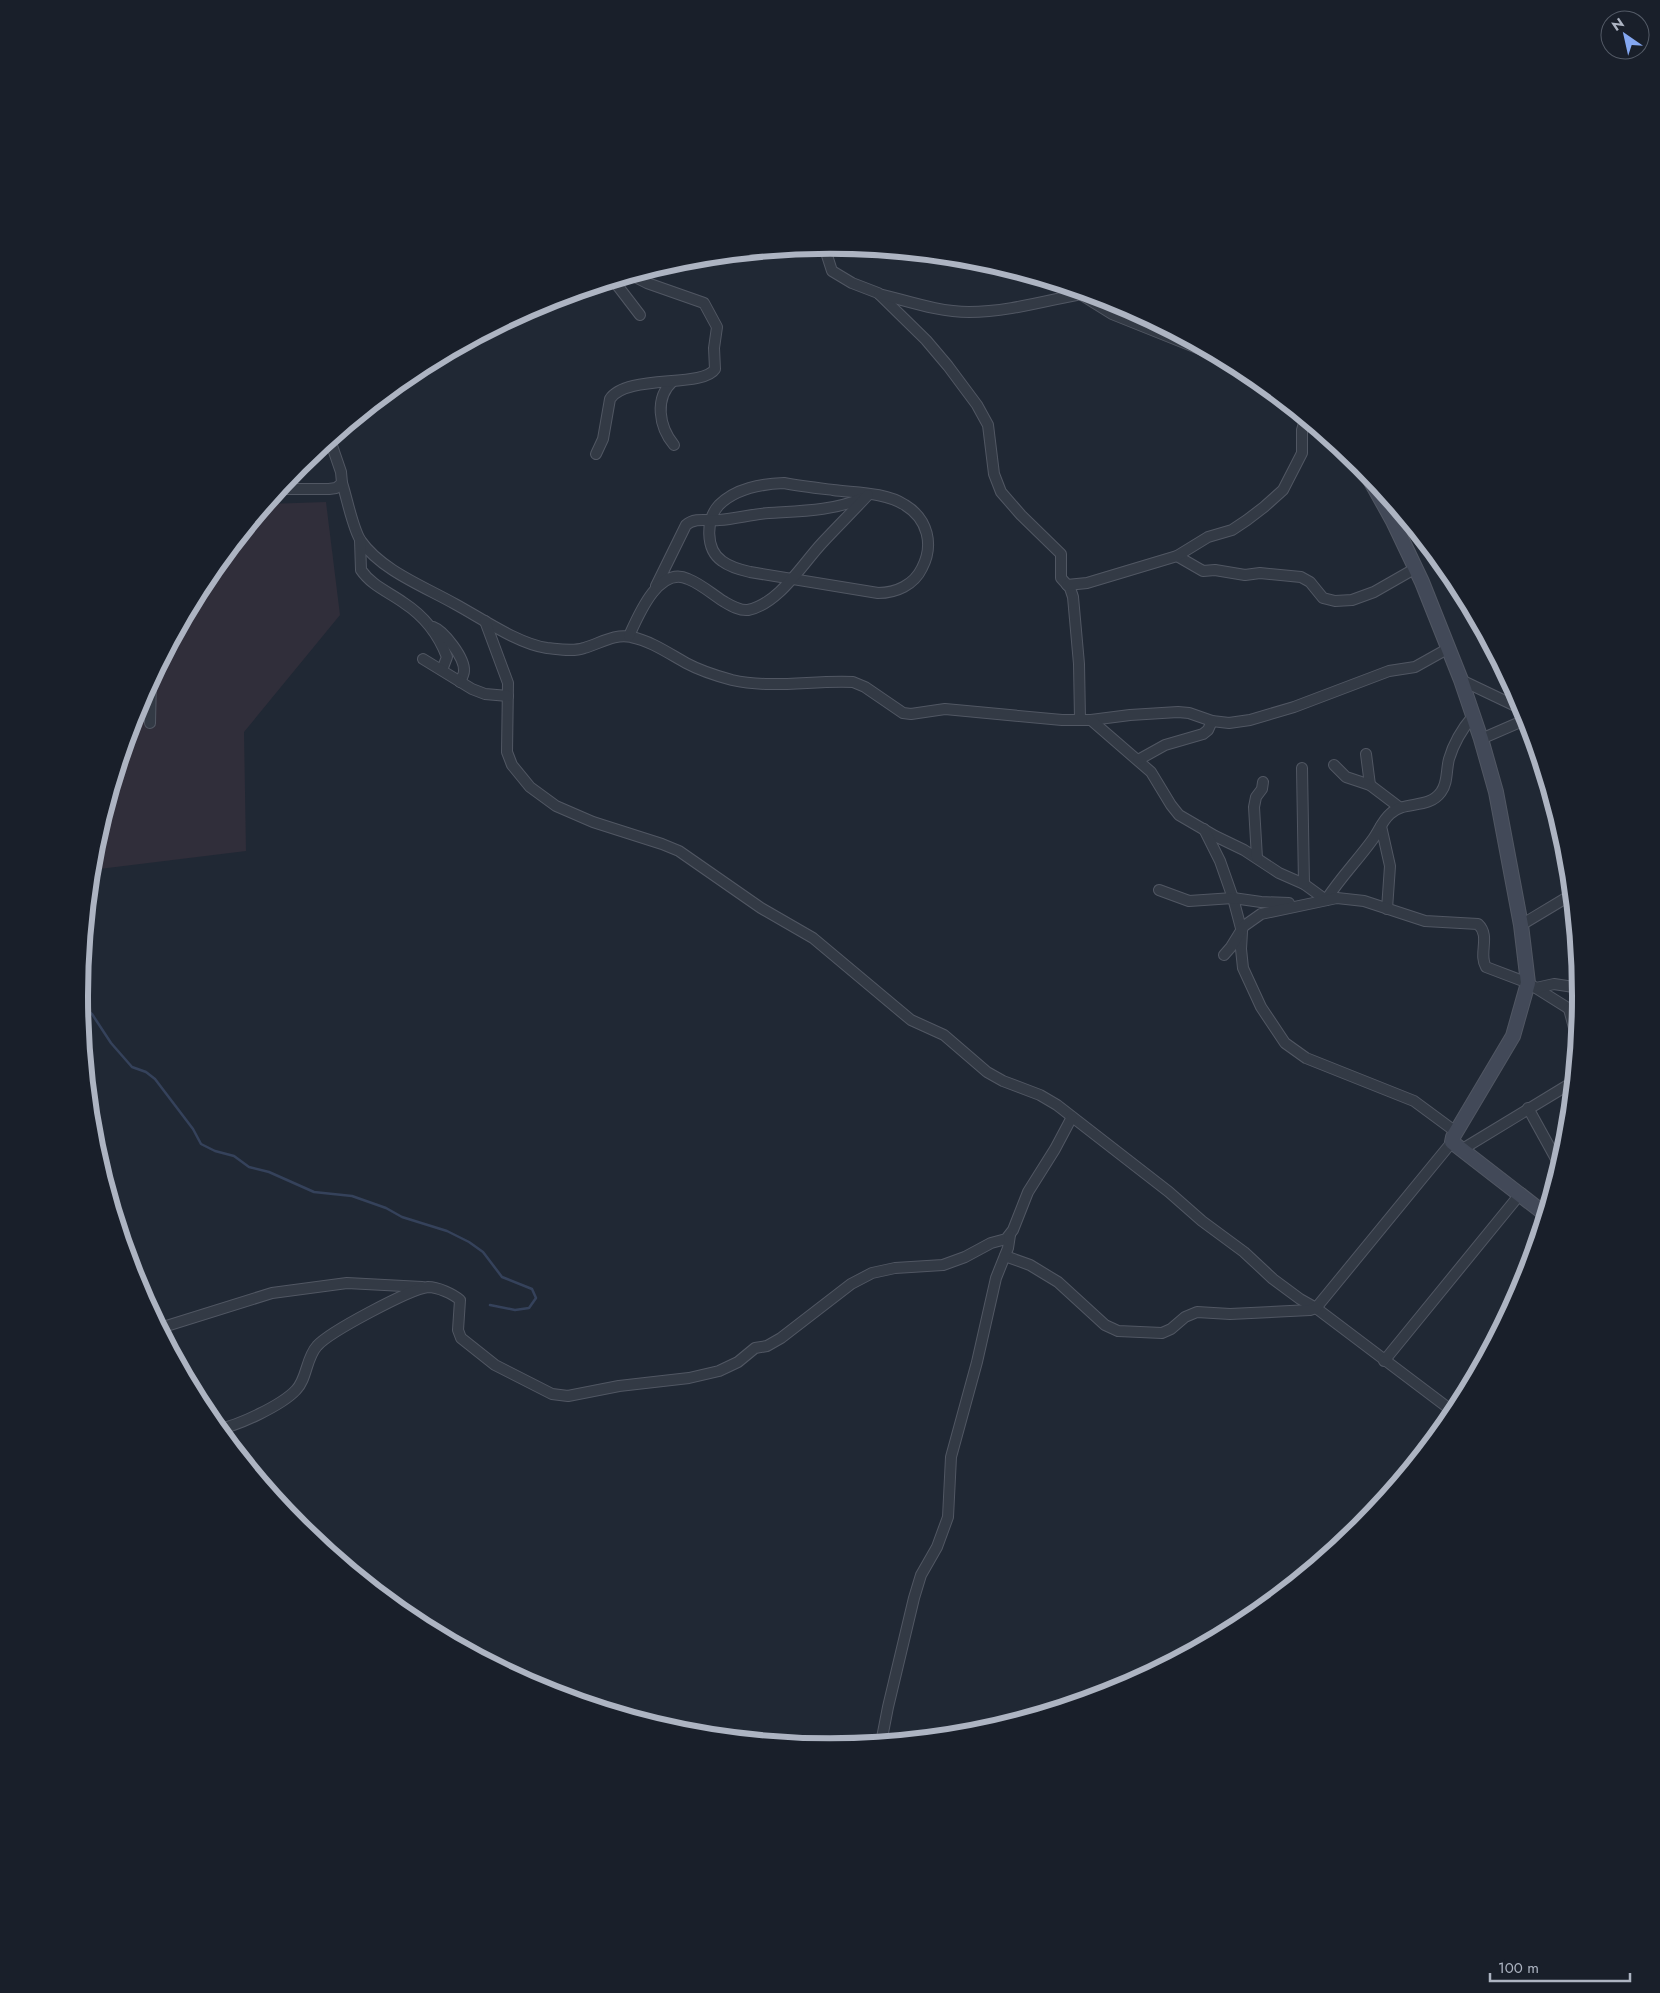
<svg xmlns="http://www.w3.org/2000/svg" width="1660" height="1993" font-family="Jost,sans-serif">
<rect width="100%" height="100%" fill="#202834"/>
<path fill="#302e3a" d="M 326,502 L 340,615 L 244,732 L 246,851 L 91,870 L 93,850 L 136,709 L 206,579 L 267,504 Z"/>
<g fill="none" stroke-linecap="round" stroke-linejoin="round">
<path stroke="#35425b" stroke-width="2.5" d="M 80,1005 L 92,1014 L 111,1043 L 132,1067 L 146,1072 L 155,1079 L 193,1129 L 201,1144 L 215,1151 L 234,1156 L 249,1167 L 269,1172 L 314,1192 L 352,1196 L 386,1208 L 402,1217 L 447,1231 L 469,1242 L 483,1252 L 502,1277 L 532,1289 L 536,1298 L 529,1308 L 515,1310 L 490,1305"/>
<defs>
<g id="street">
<path d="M 824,246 L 832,271 L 852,283 L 878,293 L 926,340 L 948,366 L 977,405 L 988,425 L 994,474 L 1001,492 L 1021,515 L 1061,554 L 1061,578 L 1070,588 L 1073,597 L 1079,664 L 1080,719"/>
<path d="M 614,281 L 640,315"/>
<path d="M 879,294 C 908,301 939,312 969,312 C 1008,312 1048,300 1086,293"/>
<path d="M 1080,294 L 1112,314 L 1222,358"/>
<path d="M 673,381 C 654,398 659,427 674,445"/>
<path d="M 596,454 L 603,439 L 610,399 C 626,374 703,388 715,369 L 714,348 L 717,327 L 704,303 L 647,283 L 631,275"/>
<path d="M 342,483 C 347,498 353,530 361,541 C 381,570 425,587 455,604 C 481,618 518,644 547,648 C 558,649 573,652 584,648 C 599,644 615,633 631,637 C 651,641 668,653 686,663 C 699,670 717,676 732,680 C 771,689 813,680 853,682 L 865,687 L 903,713 L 911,714 L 945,709 L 1062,720 L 1091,720 L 1130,715 L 1178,712 L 1189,713 L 1212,721 L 1229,723 L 1250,720 L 1294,707 L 1389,671 L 1415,667 L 1449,648"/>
<path d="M 784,483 C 800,486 817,488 833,490 C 855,493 885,492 905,505 C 928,519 934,545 922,568 C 914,585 896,593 878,593 L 750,572 C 741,570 730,567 722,561 C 705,549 706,519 719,505 C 736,488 761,484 784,483 Z"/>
<path d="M 279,489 L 329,489 L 336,488 L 342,483 L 341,472 L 330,440"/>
<path d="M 1393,521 L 1402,516"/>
<path d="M 360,540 L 361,570 C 372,586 389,592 404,603 C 424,616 439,636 447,657 L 442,670"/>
<path d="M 1177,556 L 1203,571 L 1215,570 L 1245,575 L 1260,573 L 1301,577 L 1310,582 L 1323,598 L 1335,601 L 1352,600 L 1374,592 L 1416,568"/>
<path d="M 1067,585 L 1087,583 L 1177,556 L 1208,537 L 1232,530 L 1247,520 L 1264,507 L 1283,490 L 1302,453 L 1302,430 L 1305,420"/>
<path d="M 656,586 L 686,525 C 695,517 708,521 719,520 C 736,519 752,514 769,513 C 800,511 833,511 863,498"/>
<path d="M 485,621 L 508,683 L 507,752 L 512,765 L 530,787 L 556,806 L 593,822 L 662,844 L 679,851 L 761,908 L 813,938 L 911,1020 L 944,1035 L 987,1072 L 1003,1081 L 1040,1095 L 1057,1105 L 1169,1192 L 1202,1221 L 1244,1252 L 1273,1279 L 1300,1299 L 1316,1308 L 1455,1413"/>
<path d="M 433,627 C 444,631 465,658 464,671 C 464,674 462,678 460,682"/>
<path d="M 629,636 C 638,616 659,565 688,579 C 701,584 712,594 723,601 C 730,605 739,611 748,610 C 779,604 803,563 823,542 C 838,526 853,511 868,495"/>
<path d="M 423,659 L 472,689 L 485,694 L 508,696"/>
<path d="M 1461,680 L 1524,710"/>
<path d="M 1091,720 L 1151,772 L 1171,805 L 1179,815 L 1215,836 L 1244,850 L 1279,873 L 1304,884 L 1326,900"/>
<path d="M 150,723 L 151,680"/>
<path d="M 1481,739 L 1527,719"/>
<path d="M 1366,754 L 1370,785"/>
<path d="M 1138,760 L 1165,745 L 1203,734 L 1208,730 L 1212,721"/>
<path d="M 1334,765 L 1346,777 L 1370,785 L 1399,807"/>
<path d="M 1302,768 L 1304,884"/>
<path d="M 1381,826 L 1390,866 L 1387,909"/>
<path d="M 1204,829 L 1220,861 L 1233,898 L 1242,932 L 1241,949 L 1243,968 L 1261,1007 L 1285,1043 L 1306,1058 L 1414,1101 L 1456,1132"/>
<path d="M 1257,858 L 1254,807 L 1256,797 L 1262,789 L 1263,782"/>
<path d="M 1159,890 L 1189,901 L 1233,898 L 1261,902 L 1289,903"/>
<path d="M 1326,900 C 1340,878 1358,860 1373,839 C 1379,831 1382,821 1390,814 C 1404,800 1428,810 1441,792 C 1448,783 1446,770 1449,759 C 1454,742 1462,729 1473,716"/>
<path d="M 1521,925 L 1571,895"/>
<path d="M 1224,955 L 1231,947 L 1244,926 L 1261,914 L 1337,898 L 1364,901 L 1425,921 L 1478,924 C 1491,936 1478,954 1486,967 L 1528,983 L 1579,1015"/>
<path d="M 1536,988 L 1554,984 L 1580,988"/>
<path d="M 1569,1009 L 1577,1039"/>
<path d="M 1528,1108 L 1560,1166"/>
<path d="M 1461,1150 L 1573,1082"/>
<path d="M 1005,1256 L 1030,1265 L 1058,1282 L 1105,1325 L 1118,1331 L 1162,1333 L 1171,1329 L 1185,1317 L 1197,1312 L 1230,1314 L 1310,1310 L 1316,1308 L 1452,1142"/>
<path d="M 160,1328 L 272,1293 L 347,1283 L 422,1287"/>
<path d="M 1384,1361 L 1521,1193"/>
<path d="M 218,1429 C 238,1426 282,1405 296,1390 C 307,1379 306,1358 317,1346 C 329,1332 410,1289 428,1287 C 438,1287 453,1294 460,1300 L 458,1330 L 461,1338 L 495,1365 L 552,1394 L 568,1396 L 619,1386 L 689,1378 L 719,1371 L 738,1362 L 755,1348 L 767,1346 L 781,1338 L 851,1284 L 872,1273 L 895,1268 L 943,1265 L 965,1257 L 991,1243 L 1006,1239 L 1013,1230 L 1028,1192 L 1055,1149 L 1072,1117"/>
<path d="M 881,1743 L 888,1707 L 914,1598 L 921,1575 L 937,1547 L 948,1517 L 951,1457 L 977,1362 L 996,1278 L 1008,1248 L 1010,1235"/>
</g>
<path id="secondary" d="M 1364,469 L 1393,521 L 1422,582 L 1461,680 L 1481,739 L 1496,792 L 1521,925 L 1528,983 L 1513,1036 L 1453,1137 L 1452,1142 L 1545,1214"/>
</defs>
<use href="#street" stroke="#515763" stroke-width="12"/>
<use href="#secondary" stroke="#515763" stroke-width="16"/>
<use href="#street" stroke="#333a45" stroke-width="10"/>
<use href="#secondary" stroke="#424958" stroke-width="14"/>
</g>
<path d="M0 0H1660V1993H0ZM88 996a742 742 0 1 1 1484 0a742 742 0 1 1-1484 0Z" fill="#191f2a" fill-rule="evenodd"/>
<path fill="none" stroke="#adb4c2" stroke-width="6" d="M88 996a742 742 0 1 1 1484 0a742 742 0 1 1-1484 0Z"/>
<g transform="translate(1625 35) rotate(326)"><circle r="24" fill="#191f2a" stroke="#545b67"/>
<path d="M0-4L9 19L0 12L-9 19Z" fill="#84a7f1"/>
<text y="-8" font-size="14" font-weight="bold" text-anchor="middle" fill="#adb4c2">N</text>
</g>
<path d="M1490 1973v8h140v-8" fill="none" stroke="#adb4c2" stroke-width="2.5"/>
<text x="1498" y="1973" font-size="15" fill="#adb4c2" stroke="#191f2a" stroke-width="4" paint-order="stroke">100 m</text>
</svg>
